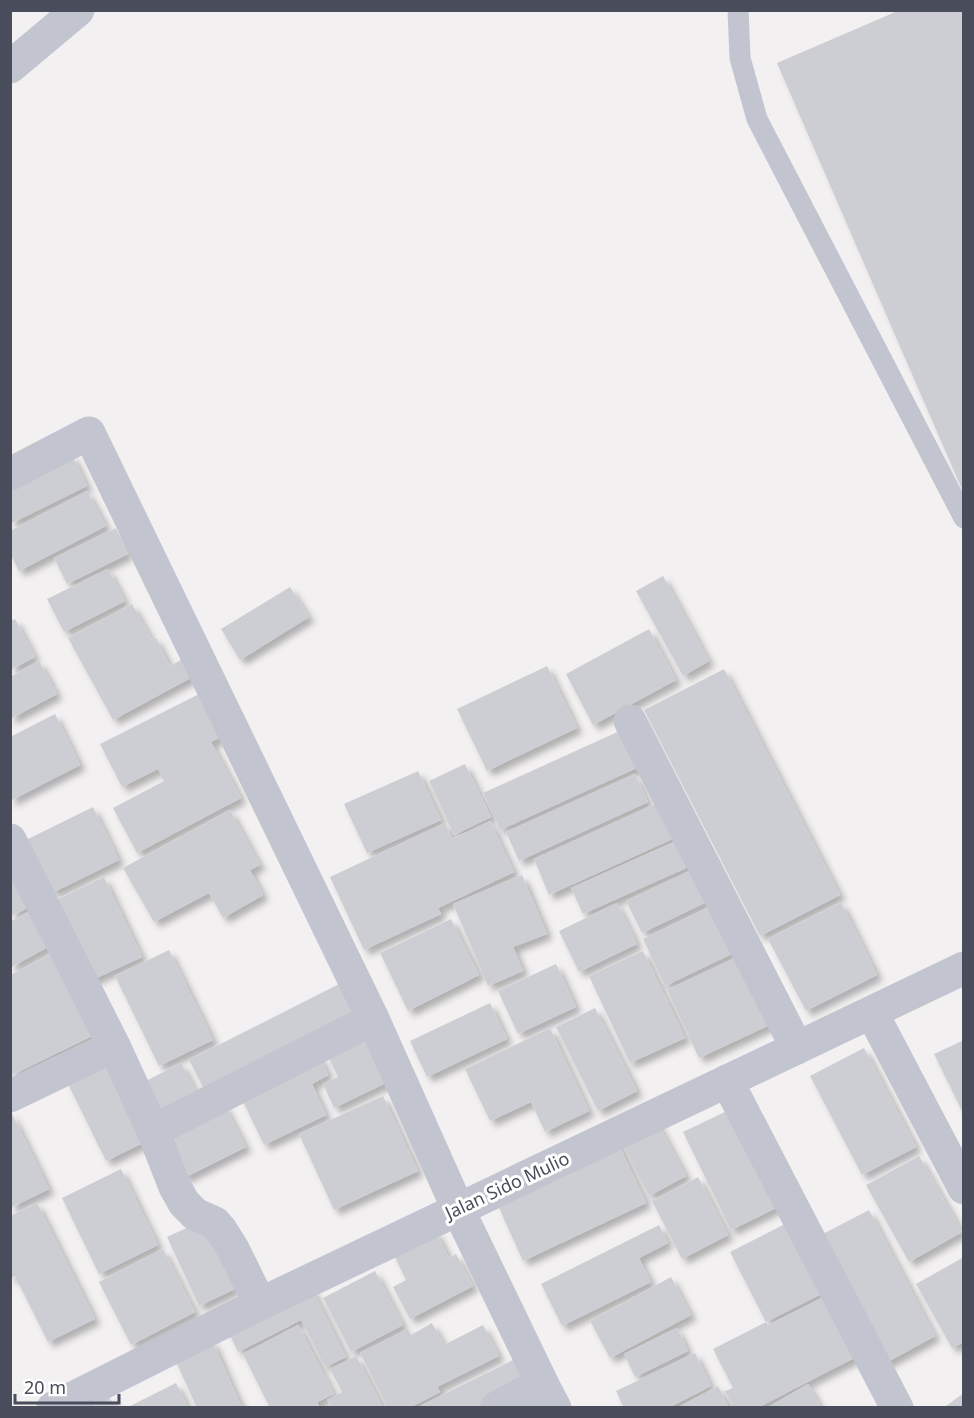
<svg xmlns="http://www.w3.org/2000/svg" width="974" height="1418" font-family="'Noto Sans',sans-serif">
<defs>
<filter id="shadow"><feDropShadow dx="5.5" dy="5.5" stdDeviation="3" flood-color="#0004"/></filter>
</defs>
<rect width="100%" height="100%" fill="#f2f0f0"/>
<g fill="#cdced4" filter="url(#shadow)">
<path d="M 900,10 L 964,10 L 964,494 L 777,63 Z"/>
<path d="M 72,455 L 87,486 L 10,524 L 10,486 Z"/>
<path d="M 87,491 L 106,526 L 19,571 L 10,553 L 10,531 Z"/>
<path d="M 116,528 L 128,554 L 67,584 L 54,558 Z"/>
<path d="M 108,569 L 125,601 L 64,632 L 47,599 Z"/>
<path d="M 663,576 L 709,661 L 683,676 L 636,591 Z"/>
<path d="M 290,587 L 309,617 L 240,660 L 221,629 Z"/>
<path d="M 132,604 L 152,640 L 156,638 L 170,666 L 188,656 L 198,674 L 113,720 L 68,638 Z"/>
<path d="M 15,619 L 35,657 L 10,670 L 10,621 Z"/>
<path d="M 649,629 L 676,680 L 593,725 L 566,674 Z"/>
<path d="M 39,661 L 57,694 L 10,719 L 10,677 Z"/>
<path d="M 547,666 L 577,728 L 487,771 L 457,709 Z"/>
<path d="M 724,669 L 840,895 L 760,936 L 644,710 Z"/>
<path d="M 201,693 L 223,736 L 211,742 L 241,798 L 137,853 L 113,808 L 164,781 L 158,769 L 122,787 L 100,744 Z"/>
<path d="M 55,714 L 80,765 L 10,801 L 10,737 Z"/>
<path d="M 624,729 L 641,766 L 500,830 L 483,793 Z"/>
<path d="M 465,764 L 491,817 L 454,835 L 429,781 Z"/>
<path d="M 418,771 L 441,820 L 367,853 L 344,804 Z"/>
<path d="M 635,774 L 648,802 L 519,861 L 506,832 Z"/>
<path d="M 662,801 L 679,836 L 549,895 L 534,859 Z"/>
<path d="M 93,807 L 119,860 L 52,893 L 26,840 Z"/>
<path d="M 230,810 L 260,865 L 250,870 L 263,895 L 223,918 L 209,893 L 154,922 L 123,868 Z"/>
<path d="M 490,821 L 514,872 L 438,908 L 441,914 L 364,950 L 330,877 L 445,823 L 452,839 Z"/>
<path d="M 683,838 L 695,864 L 583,914 L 571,888 Z"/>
<path d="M 10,866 L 35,904 L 10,917 Z"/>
<path d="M 696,868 L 711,900 L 642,933 L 626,901 Z"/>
<path d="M 522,875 L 547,934 L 513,947 L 523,971 L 488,986 L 453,904 Z"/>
<path d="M 104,877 L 142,957 L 90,981 L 52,902 Z"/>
<path d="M 841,902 L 877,975 L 806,1011 L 768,939 Z"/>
<path d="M 617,903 L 637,944 L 579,972 L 559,931 Z"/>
<path d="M 718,903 L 740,950 L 665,986 L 643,939 Z"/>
<path d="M 35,908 L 55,943 L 10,968 L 10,922 Z"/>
<path d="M 451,919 L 479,975 L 408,1011 L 380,953 Z"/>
<path d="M 60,950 L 100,1032 L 10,1076 L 10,975 Z"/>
<path d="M 169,950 L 213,1040 L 159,1066 L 115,976 Z"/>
<path d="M 643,951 L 685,1038 L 630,1063 L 589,976 Z"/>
<path d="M 744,954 L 776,1022 L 699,1058 L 667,990 Z"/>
<path d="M 556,964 L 576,1007 L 518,1034 L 498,991 Z"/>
<path d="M 347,980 L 366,1018 L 209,1099 L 189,1060 Z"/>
<path d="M 490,1003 L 507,1039 L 427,1077 L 410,1041 Z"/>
<path d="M 595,1008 L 637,1091 L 598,1111 L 556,1027 Z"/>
<path d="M 550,1028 L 589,1111 L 545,1132 L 531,1102 L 490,1121 L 465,1069 Z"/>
<path d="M 365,1033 L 388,1082 L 334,1108 L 323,1084 L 338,1077 L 326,1052 Z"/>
<path d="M 964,1040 L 964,1115 L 934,1054 Z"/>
<path d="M 864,1048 L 916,1147 L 862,1175 L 810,1076 Z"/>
<path d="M 319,1055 L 328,1075 L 312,1084 L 326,1115 L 264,1145 L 239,1093 Z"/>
<path d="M 105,1061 L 145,1142 L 106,1161 L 66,1080 Z"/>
<path d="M 181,1063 L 201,1102 L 160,1123 L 140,1084 Z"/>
<path d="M 383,1096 L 418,1171 L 334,1210 L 299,1134 Z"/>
<path d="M 223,1103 L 246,1147 L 184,1178 L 162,1134 Z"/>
<path d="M 10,1110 L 49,1189 L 10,1208 Z"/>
<path d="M 729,1110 L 778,1207 L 731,1230 L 683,1132 Z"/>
<path d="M 655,1118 L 686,1176 L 649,1196 L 619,1138 Z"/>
<path d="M 615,1137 L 646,1203 L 523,1261 L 499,1208 L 575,1172 L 569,1159 Z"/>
<path d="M 919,1156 L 962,1232 L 909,1262 L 866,1185 Z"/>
<path d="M 121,1169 L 158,1245 L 99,1274 L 62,1198 Z"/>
<path d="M 698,1177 L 728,1235 L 682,1259 L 652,1201 Z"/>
<path d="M 37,1203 L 95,1319 L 48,1342 L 15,1276 L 10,1278 L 10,1216 Z"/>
<path d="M 869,1210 L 935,1336 L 882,1365 L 815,1238 Z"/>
<path d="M 204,1220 L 235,1289 L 199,1306 L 167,1237 Z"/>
<path d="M 785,1224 L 821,1294 L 766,1322 L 730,1252 Z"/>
<path d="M 659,1225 L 668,1243 L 639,1258 L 651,1282 L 562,1326 L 541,1284 Z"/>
<path d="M 435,1230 L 449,1258 L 456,1254 L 473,1286 L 410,1319 L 393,1287 L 406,1280 L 393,1253 Z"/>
<path d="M 163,1249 L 195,1312 L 131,1345 L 99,1282 Z"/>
<path d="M 964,1257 L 964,1342 L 952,1348 L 916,1284 Z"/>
<path d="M 375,1271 L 403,1325 L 351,1352 L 323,1298 Z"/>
<path d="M 671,1277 L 691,1315 L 610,1358 L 590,1321 Z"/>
<path d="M 311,1287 L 346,1357 L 325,1367 L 301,1320 L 238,1352 L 227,1329 Z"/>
<path d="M 822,1298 L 858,1356 L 757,1408 L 733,1408 L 725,1391 L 733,1388 L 713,1349 L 766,1322 L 768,1325 Z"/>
<path d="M 432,1323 L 444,1345 L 483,1325 L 499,1356 L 437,1387 L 440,1392 L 409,1408 L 388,1408 L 360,1353 L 408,1329 L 411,1335 Z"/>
<path d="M 298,1325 L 334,1394 L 317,1402 L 320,1408 L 270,1408 L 243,1354 Z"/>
<path d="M 677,1328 L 688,1351 L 635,1377 L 624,1354 Z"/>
<path d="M 212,1340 L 242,1408 L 197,1408 L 174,1357 Z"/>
<path d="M 695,1353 L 711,1386 L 668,1408 L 624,1408 L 616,1391 Z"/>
<path d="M 356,1356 L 383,1408 L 332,1408 L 327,1400 L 342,1392 L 330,1369 Z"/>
<path d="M 521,1356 L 534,1382 L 483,1408 L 416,1408 Z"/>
<path d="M 176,1383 L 188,1408 L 126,1408 Z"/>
<path d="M 808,1384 L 821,1408 L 767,1408 Z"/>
<path d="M 718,1386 L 729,1408 L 677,1408 Z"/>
<path d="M 964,1393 L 964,1408 L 943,1408 Z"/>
<path d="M 109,1397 L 116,1408 L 91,1408 Z"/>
</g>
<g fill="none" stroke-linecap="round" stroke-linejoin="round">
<path stroke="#c2c5d0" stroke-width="21" d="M 738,10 L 740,58 L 757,119 L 964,518"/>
<g stroke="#c2c5d0" stroke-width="33">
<path d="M 10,67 L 78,10"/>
<path d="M 10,474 L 89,433 L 373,1019 L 458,1209 L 542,1383 L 555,1408"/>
<path d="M 630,721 L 797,1048"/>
<path d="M 10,840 L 114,1046 L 153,1131 L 175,1187 L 184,1203 L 195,1214 L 215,1223 L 221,1230 L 233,1249 L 260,1304"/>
<path d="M 872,1013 L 964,1188"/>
<path d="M 727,1081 L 897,1408"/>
<path d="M 10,1096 L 114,1046"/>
<path d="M 153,1131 L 373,1019"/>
<path d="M 53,1408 L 260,1304 L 964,968"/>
<path d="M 496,1408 L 542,1383"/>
</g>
</g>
<g text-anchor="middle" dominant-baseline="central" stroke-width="6" stroke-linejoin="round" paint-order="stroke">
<g font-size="18" fill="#494d5b" stroke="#fff">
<text transform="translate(507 1185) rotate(-25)">Jalan Sido Mulio</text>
</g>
</g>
<rect width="974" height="1418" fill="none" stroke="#494d5b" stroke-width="24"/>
<path d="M15 1394v9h104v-9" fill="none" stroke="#494d5b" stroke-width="3"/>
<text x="24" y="1394" font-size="18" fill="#494d5b" stroke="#ffffff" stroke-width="4.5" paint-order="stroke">20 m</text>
</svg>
